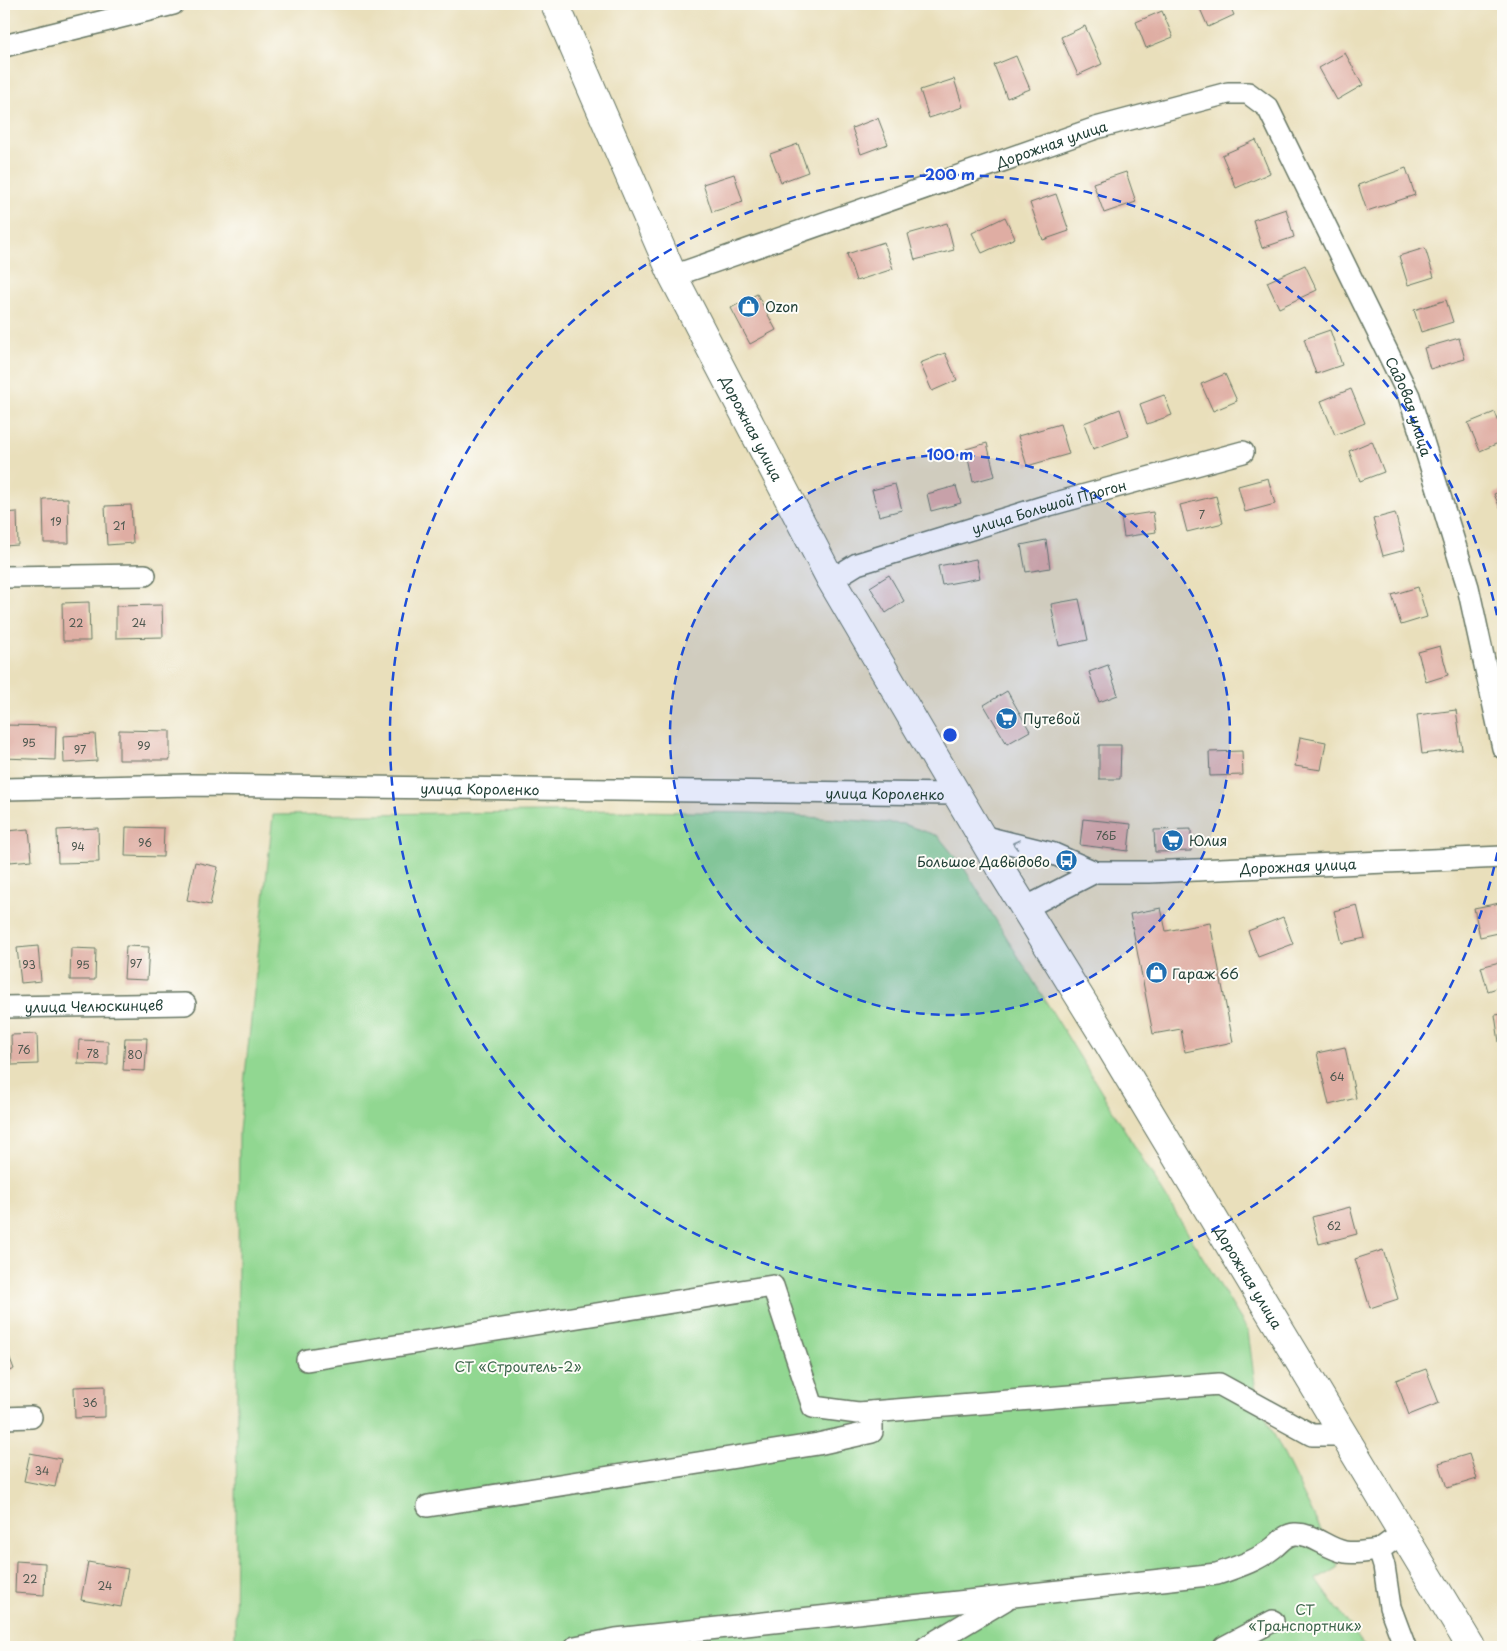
<svg xmlns="http://www.w3.org/2000/svg" width="1507" height="1651" font-family="'Playpen Sans',sans-serif">
<rect width="100%" height="100%" fill="#fdfcf7"/>
<filter id="ink" filterUnits="userSpaceOnUse"><feTurbulence type="fractalNoise" baseFrequency=".02" numOctaves="2"/><feDisplacementMap in="SourceGraphic" scale="10" xChannelSelector="R" yChannelSelector="G"/><feConvolveMatrix kernelMatrix="1 2 1 2 8 2 1 2 1" color-interpolation-filters="sRGB"/></filter>
<filter id="wash" filterUnits="userSpaceOnUse"><feTurbulence type="fractalNoise" baseFrequency=".0096" numOctaves="4" result="noise"/><feDisplacementMap in="SourceGraphic" scale="20" xChannelSelector="R" yChannelSelector="G"/><feGaussianBlur stdDeviation="1.12" result="paint"/><feColorMatrix in="noise" values="0 0 0 0 0 0 0 0 0 0 0 0 0 0 0 0 0 1.4 0 .05"/><feComposite in="paint" operator="in"/></filter>
<g filter="url(#wash)">
<rect width="100%" height="100%" fill="#e9dfbb"/>
<path fill="#91d791" stroke="#588a62" d="M 632,811 L 752,813 L 903,824 L 938,836 L 964,868 L 1248,1331 L 1257,1400 L 1339,1567 L 1316,1579 L 1365,1647 L 235,1647 L 239,1131 L 273,815 Z"/>
<g id="blocks">
<g fill="#dfada3">
<path d="M 1198,4 L 1229,4 L 1234,15 L 1208,27 Z"/>
<path d="M 1162,11 L 1173,37 L 1146,48 L 1136,22 Z"/>
<path d="M 1085,26 L 1102,64 L 1078,75 L 1061,37 Z"/>
<path d="M 1345,53 L 1363,85 L 1337,100 L 1319,68 Z"/>
<path d="M 1016,56 L 1030,89 L 1007,98 L 994,65 Z"/>
<path d="M 954,79 L 963,107 L 929,118 L 920,90 Z"/>
<path d="M 878,118 L 888,144 L 861,154 L 852,128 Z"/>
<path d="M 1256,140 L 1270,173 L 1236,188 L 1222,155 Z"/>
<path d="M 798,144 L 808,172 L 781,182 L 770,154 Z"/>
<path d="M 1406,168 L 1415,195 L 1367,211 L 1358,185 Z"/>
<path d="M 1126,172 L 1136,202 L 1104,213 L 1093,183 Z"/>
<path d="M 734,174 L 743,202 L 712,212 L 703,184 Z"/>
<path d="M 1056,194 L 1069,231 L 1043,240 L 1030,203 Z"/>
<path d="M 1286,209 L 1294,237 L 1262,248 L 1253,220 Z"/>
<path d="M 1005,217 L 1015,238 L 982,253 L 972,233 Z"/>
<path d="M 947,223 L 954,250 L 915,260 L 908,234 Z"/>
<path d="M 884,242 L 893,269 L 856,281 L 847,254 Z"/>
<path d="M 1425,248 L 1434,277 L 1408,285 L 1399,256 Z"/>
<path d="M 1305,265 L 1317,290 L 1279,308 L 1267,282 Z"/>
<path d="M 757,294 L 776,330 L 750,344 L 731,308 Z"/>
<path d="M 1446,300 L 1453,322 L 1421,332 L 1414,310 Z"/>
<path d="M 1330,330 L 1342,365 L 1316,374 L 1304,339 Z"/>
<path d="M 1459,338 L 1465,359 L 1430,369 L 1424,348 Z"/>
<path d="M 945,353 L 957,380 L 932,391 L 920,363 Z"/>
<path d="M 1225,374 L 1237,401 L 1213,411 L 1201,384 Z"/>
<path d="M 1351,389 L 1365,423 L 1335,435 L 1321,401 Z"/>
<path d="M 1164,395 L 1172,415 L 1147,424 L 1140,404 Z"/>
<path d="M 1120,409 L 1129,436 L 1093,449 L 1084,423 Z"/>
<path d="M 1495,412 L 1503,433 L 1503,441 L 1480,451 L 1468,423 Z"/>
<path d="M 1060,424 L 1069,454 L 1027,466 L 1018,436 Z"/>
<path d="M 1372,441 L 1384,472 L 1360,481 L 1349,451 Z"/>
<path d="M 987,443 L 995,476 L 973,482 L 966,449 Z"/>
<path d="M 1268,478 L 1275,504 L 1245,512 L 1238,486 Z"/>
<path d="M 895,484 L 902,510 L 879,516 L 872,490 Z"/>
<path d="M 956,486 L 961,503 L 931,511 L 927,494 Z"/>
<path d="M 1503,490 L 1503,515 L 1494,494 Z"/>
<path d="M 1216,496 L 1223,523 L 1187,532 L 1180,505 Z"/>
<path d="M 68,498 L 69,543 L 44,543 L 43,499 Z"/>
<path d="M 131,505 L 133,543 L 107,545 L 105,506 Z"/>
<path d="M 17,512 L 18,545 L 4,546 L 4,513 Z"/>
<path d="M 1153,512 L 1156,532 L 1124,537 L 1121,517 Z"/>
<path d="M 1395,513 L 1405,550 L 1383,556 L 1373,519 Z"/>
<path d="M 1046,540 L 1050,568 L 1026,572 L 1021,545 Z"/>
<path d="M 976,559 L 980,578 L 942,585 L 938,566 Z"/>
<path d="M 889,575 L 904,601 L 886,613 L 870,587 Z"/>
<path d="M 1418,587 L 1427,617 L 1401,625 L 1392,595 Z"/>
<path d="M 1079,599 L 1088,640 L 1059,646 L 1051,604 Z"/>
<path d="M 89,602 L 90,641 L 63,641 L 62,603 Z"/>
<path d="M 162,605 L 163,637 L 116,638 L 116,606 Z"/>
<path d="M 1440,646 L 1448,675 L 1426,682 L 1418,652 Z"/>
<path d="M 1108,665 L 1118,695 L 1099,702 L 1089,672 Z"/>
<path d="M 1007,691 L 1030,731 L 1007,744 L 984,705 Z"/>
<path d="M 1456,710 L 1462,749 L 1422,754 L 1417,715 Z"/>
<path d="M 4,725 L 56,726 L 55,760 L 4,758 Z"/>
<path d="M 119,730 L 170,731 L 170,760 L 119,760 Z"/>
<path d="M 95,734 L 97,761 L 64,763 L 63,736 Z"/>
<path d="M 1300,737 L 1326,742 L 1321,770 L 1295,766 Z"/>
<path d="M 1099,745 L 1121,745 L 1120,779 L 1099,779 Z"/>
<path d="M 1242,751 L 1243,775 L 1210,776 L 1209,752 Z"/>
<path d="M 1083,819 L 1131,824 L 1128,851 L 1080,845 Z"/>
<path d="M 126,827 L 164,828 L 163,857 L 125,856 Z"/>
<path d="M 98,828 L 99,862 L 58,863 L 57,830 Z"/>
<path d="M 29,829 L 32,860 L 10,862 L 7,831 Z"/>
<path d="M 1191,829 L 1191,851 L 1155,852 L 1154,830 Z"/>
<path d="M 195,862 L 218,867 L 210,905 L 187,900 Z"/>
<path d="M 1500,903 L 1503,918 L 1503,932 L 1480,937 L 1474,908 Z"/>
<path d="M 1357,905 L 1365,938 L 1342,943 L 1334,911 Z"/>
<path d="M 1161,908 L 1166,931 L 1210,923 L 1233,1042 L 1185,1052 L 1181,1029 L 1153,1034 L 1130,914 Z"/>
<path d="M 1283,917 L 1293,944 L 1258,957 L 1248,931 Z"/>
<path d="M 38,946 L 41,981 L 21,983 L 17,948 Z"/>
<path d="M 126,946 L 149,947 L 147,980 L 124,979 Z"/>
<path d="M 71,948 L 96,949 L 95,980 L 70,980 Z"/>
<path d="M 1503,961 L 1503,986 L 1488,991 L 1481,967 Z"/>
<path d="M 1503,1014 L 1503,1041 L 1499,1042 L 1495,1015 Z"/>
<path d="M 37,1034 L 38,1064 L 12,1065 L 11,1035 Z"/>
<path d="M 125,1038 L 147,1038 L 145,1071 L 123,1070 Z"/>
<path d="M 79,1040 L 108,1041 L 108,1065 L 78,1064 Z"/>
<path d="M 1345,1047 L 1356,1098 L 1329,1105 L 1317,1053 Z"/>
<path d="M 1350,1207 L 1357,1234 L 1319,1244 L 1312,1217 Z"/>
<path d="M 1383,1250 L 1398,1299 L 1370,1308 L 1355,1259 Z"/>
<path d="M 4,1348 L 6,1348 L 14,1369 L 4,1373 Z"/>
<path d="M 1426,1369 L 1439,1403 L 1409,1415 L 1396,1380 Z"/>
<path d="M 105,1386 L 105,1417 L 75,1418 L 74,1387 Z"/>
<path d="M 30,1453 L 61,1459 L 55,1487 L 24,1481 Z"/>
<path d="M 1469,1454 L 1477,1479 L 1447,1488 L 1439,1463 Z"/>
<path d="M 16,1561 L 45,1563 L 44,1595 L 15,1593 Z"/>
<path d="M 88,1562 L 128,1569 L 121,1607 L 81,1600 Z"/>
</g>
</g>
</g>
<g filter="url(#ink)">
<use href="#blocks" fill-opacity="0" stroke="#667663" stroke-width="1"/>
<g fill="none" stroke-linecap="round" stroke-linejoin="round">
<defs>
<g id="minor">
<path d="M 4,46 L 173,4"/>
<path id="s1" d="M 673,276 L 1096,128 L 1228,93 L 1248,93 L 1268,108 L 1409,396 L 1468,587 L 1503,748"/>
<path d="M 4,577 L 145,575"/>
<path id="s2" d="M 831,580 L 857,564 L 1049,505 L 1243,452"/>
<path id="s3" d="M 4,789 L 189,785 L 957,794"/>
<path d="M 981,836 L 1054,854 L 1095,872"/>
<path id="s4" d="M 1025,908 L 1095,872 L 1149,872 L 1503,857"/>
<path id="s5" d="M 4,1007 L 185,1004"/>
<path d="M 307,1360 L 773,1286 L 813,1407 L 858,1413 L 1219,1384 L 1312,1435 L 1343,1435"/>
<path d="M 4,1418 L 31,1417"/>
<path d="M 428,1506 L 818,1444 L 872,1432 L 872,1412"/>
<path d="M 1390,1542 L 1379,1550 L 1384,1566 L 1390,1607 L 1405,1647"/>
<path d="M 575,1647 L 616,1639 L 1217,1574 C 1237,1567 1257,1561 1273,1548 C 1281,1542 1284,1535 1295,1534 C 1313,1533 1327,1549 1345,1552 C 1355,1554 1368,1551 1379,1550"/>
<path d="M 926,1647 L 1005,1600"/>
<path d="M 1224,1647 L 1273,1621"/>
</g>
<g id="major">
<path id="s6" d="M 555,4 L 673,276 L 831,580 L 1003,873 L 1108,1043 L 1471,1647"/>
</g>
</defs>
<use href="#minor" stroke="#667663" stroke-width="24"/>
<use href="#major" stroke="#667663" stroke-width="30"/>
<use href="#minor" stroke="#fff" stroke-width="21"/>
<use href="#major" stroke="#fff" stroke-width="28"/>
</g>
<defs><path id="oneway-chevron" d="M-2-3.5L2.5 0L-2 3.5" fill="none" stroke-width="1.6" stroke-linecap="round" stroke-linejoin="round" transform="scale(1.25)"/></defs>
<use stroke="#8f9e9a" href="#oneway-chevron" transform="translate(1016 844) rotate(-166)"/>
</g>
<circle cx="950" cy="735" r="280" fill="#1d4ed8" fill-opacity=".12"/>
<g fill="none" stroke="#1d4ed8" stroke-width="2.5" stroke-dasharray="9 6">
<circle cx="950" cy="735" r="280"/>
<path d="M1503 823A560 560 0 1 1 1503 647"/>
</g>
<defs>
<symbol id="shop-disc" viewBox="-11 -11 22 22"><circle r="9.5" fill="#1f6fb2" stroke="#fdfcf7"/><path d="M-5-2.5h2.3a2.7 3.5 0 0 1 5.4 0H5L5.5 6h-11ZM-1.5-2.5h3a1.5 2.3 0 0 0-3 0Z" fill="#fff"/></symbol>
<symbol id="supermarket-disc" viewBox="-11 -11 22 22"><circle r="9.5" fill="#1f6fb2" stroke="#fdfcf7"/><path d="M-6-5.5h2.5l.6 2H6L4.5 2H-2.5L-4.4-4H-6ZM-1.5 3.2a1.3 1.3 0 1 0 .1 0ZM3 3.2a1.3 1.3 0 1 0 .1 0Z" fill="#fff"/></symbol>
<symbol id="bus-disc" viewBox="-11 -11 22 22"><circle r="9.5" fill="#1f6fb2" stroke="#fdfcf7"/><path d="M-5-6H5V4H4V6H2V4H-2V6H-4V4H-5ZM-3.5-4V0h7V-4ZM-3.5 1.2v1.5H-2V1.2ZM2 1.2v1.5H3.5V1.2Z" fill="#fff"/></symbol>
</defs>
<g fill-rule="evenodd">
<use href="#shop-disc" x="736" y="294" width="25" height="25"/>
<use href="#supermarket-disc" x="994" y="706" width="25" height="25"/>
<use href="#supermarket-disc" x="1160" y="828" width="25" height="25"/>
<use href="#bus-disc" x="1054" y="848" width="25" height="25"/>
<use href="#shop-disc" x="1144" y="960" width="25" height="25"/>
</g>
<g text-anchor="middle" dominant-baseline="central" stroke-width="4" stroke-linejoin="round" paint-order="stroke">
<g font-size="11" fill="#4f5950">
<text x="1202" y="514">7</text>
<text x="56" y="521">19</text>
<text x="119" y="525">21</text>
<text x="76" y="622">22</text>
<text x="139" y="622">24</text>
<text x="29" y="742">95</text>
<text x="144" y="745">99</text>
<text x="80" y="749">97</text>
<text x="1106" y="835">76Б</text>
<text x="145" y="842">96</text>
<text x="78" y="846">94</text>
<text x="136" y="963">97</text>
<text x="29" y="964">93</text>
<text x="83" y="964">95</text>
<text x="24" y="1049">76</text>
<text x="93" y="1053">78</text>
<text x="135" y="1054">80</text>
<text x="1337" y="1076">64</text>
<text x="1334" y="1225">62</text>
<text x="90" y="1402">36</text>
<text x="42" y="1470">34</text>
<text x="30" y="1578">22</text>
<text x="105" y="1585">24</text>
</g>
<g font-size="14" fill="#1f3d34" stroke="#fdfcf7">
<text stroke="none"><textPath href="#s1" startOffset="401">Дорожная улица</textPath></text>
<text stroke="none"><textPath href="#s1" startOffset="960">Садовая улица</textPath></text>
<text stroke="none"><textPath href="#s6" startOffset="468">Дорожная улица</textPath></text>
<text stroke="none"><textPath href="#s2" startOffset="231">улица Большой Прогон</textPath></text>
<text stroke="none"><textPath href="#s3" startOffset="476">улица Короленко</textPath></text>
<text stroke="none"><textPath href="#s3" startOffset="881">улица Короленко</textPath></text>
<text stroke="none"><textPath href="#s4" startOffset="282">Дорожная улица</textPath></text>
<text stroke="none"><textPath href="#s5" startOffset="90">улица Челюскинцев</textPath></text>
<text stroke="none"><textPath href="#s6" startOffset="1452">Дорожная улица</textPath></text>
</g>
<g font-size="14" fill="#1f3d34" stroke="#fdfcf7" text-anchor="start">
<text x="765" y="306">Ozon</text>
<text x="1023" y="718">Путевой</text>
<text x="1189" y="840">Юлия</text>
<text x="1050" y="861" text-anchor="end">Большое Давыдово</text>
<text x="1172" y="973">Гараж 66</text>
</g>
<g font-size="14" fill="#3c644b" stroke="#fdfcf7">
<text x="518" y="1366">СТ «Строитель-2»</text>
<text x="1305" y="1609">СТ<tspan x="1305" dy="16">«Транспортник»</tspan></text>
</g>
</g>
<circle cx="950" cy="735" r="8" fill="#1d4ed8" stroke="#fdfcf7" stroke-width="2.5"/>
<g font-size="15" text-anchor="middle" font-weight="bold" fill="#1d4ed8" stroke="#fdfcf7" stroke-width="4" stroke-linejoin="round" paint-order="stroke">
<text x="950" y="180">200 m</text>
<text x="950" y="460">100 m</text>
</g>
<rect width="1507" height="1651" fill="none" stroke="#fdfcf7" stroke-width="20"/>
</svg>
